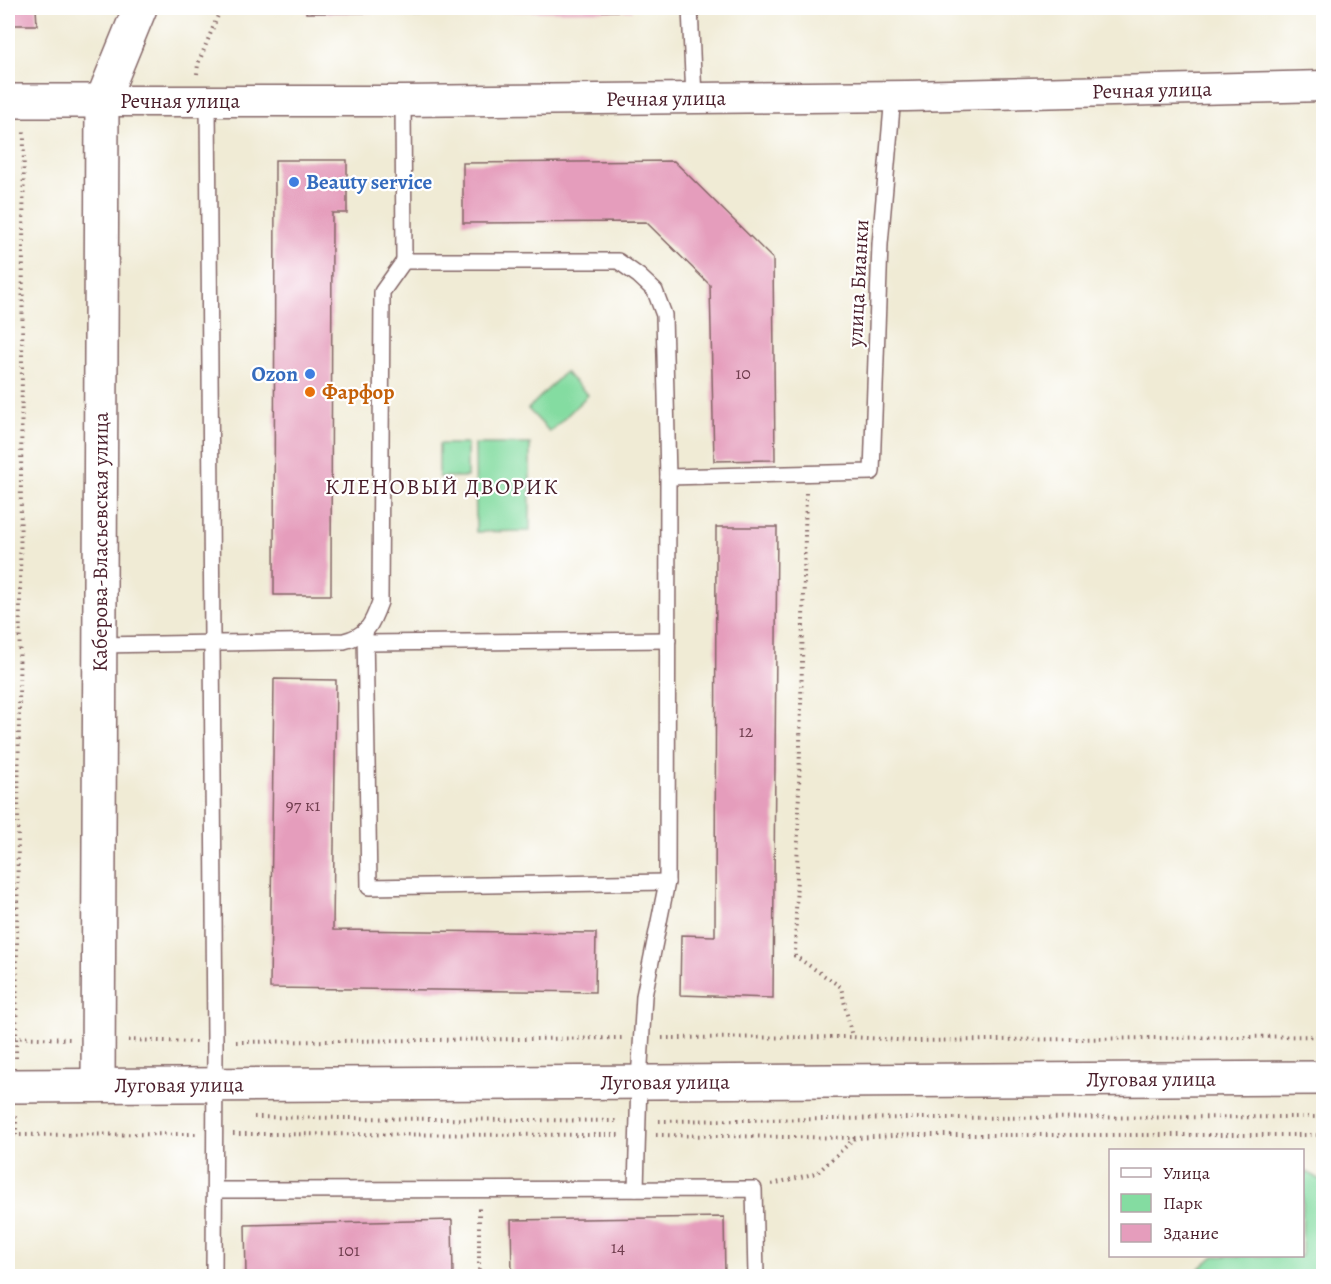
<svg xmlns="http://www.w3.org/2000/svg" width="1331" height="1284" font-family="Alegreya,serif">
<rect width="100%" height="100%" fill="#fff"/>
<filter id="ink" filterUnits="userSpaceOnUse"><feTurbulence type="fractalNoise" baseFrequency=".0167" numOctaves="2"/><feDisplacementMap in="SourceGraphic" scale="12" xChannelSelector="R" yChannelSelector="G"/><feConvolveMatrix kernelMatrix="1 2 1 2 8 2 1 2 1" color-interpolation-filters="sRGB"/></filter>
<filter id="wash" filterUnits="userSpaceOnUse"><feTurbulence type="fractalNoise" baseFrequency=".008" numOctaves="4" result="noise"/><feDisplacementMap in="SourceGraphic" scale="24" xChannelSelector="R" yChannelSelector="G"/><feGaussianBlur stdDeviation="1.35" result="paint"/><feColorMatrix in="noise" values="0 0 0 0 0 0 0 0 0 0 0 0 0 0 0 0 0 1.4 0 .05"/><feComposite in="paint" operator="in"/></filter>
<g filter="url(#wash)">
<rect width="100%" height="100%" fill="#f0ebd5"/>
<g fill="#84dca1" stroke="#677e66" stroke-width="1.5">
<path d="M 565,372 L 588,395 L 550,432 L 528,409 Z"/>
<rect x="439" y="444" width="28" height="33"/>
<path d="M 475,444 L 530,444 L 530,531 L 476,532 Z"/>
<path d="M 1307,1172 L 1323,1182 L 1323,1276 L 1191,1276 L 1214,1256 L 1302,1256 L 1303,1176 Z"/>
</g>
<g id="blocks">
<g fill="#e59dbc">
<path d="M 8,8 L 36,8 L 37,25 L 8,25 Z"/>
<path d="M 306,8 L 632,8 L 632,11 L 306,13 Z"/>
<path d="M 275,160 L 347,160 L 347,213 L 332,213 L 331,595 L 274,595 Z"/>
<path d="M 674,161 L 773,259 L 775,460 L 714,461 L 710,285 L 646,222 L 463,223 L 463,163 Z"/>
<path d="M 716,527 L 777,527 L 773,998 L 680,995 L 681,935 L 715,936 Z"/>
<path d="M 274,679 L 336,680 L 333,930 L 596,933 L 595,992 L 270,988 Z"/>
<path d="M 724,1217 L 725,1276 L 668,1276 L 668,1274 L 512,1276 L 511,1220 Z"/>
<path d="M 452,1220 L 453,1276 L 246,1276 L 245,1225 Z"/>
</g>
</g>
</g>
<g filter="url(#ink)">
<use href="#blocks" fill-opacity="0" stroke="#846666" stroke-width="1.5"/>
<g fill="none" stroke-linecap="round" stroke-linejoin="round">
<defs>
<g id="lane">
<path d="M 690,8 L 694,98"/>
<path d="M 208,101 L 215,1042 L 214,1276"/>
<path d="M 403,101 L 404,261 L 618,261 L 639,276 L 655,291 L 664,315 L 668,477 L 667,882 L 644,996 L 639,1081 L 636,1189"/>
<path d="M 668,477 L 872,472 L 880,244 L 893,96"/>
<path d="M 365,630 L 369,887 L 667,882"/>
<path d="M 366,643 L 668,640"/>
<path d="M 99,645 L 344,641 C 368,635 372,624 380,602 L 382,292 L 404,261"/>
<path d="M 215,1190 L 754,1189 L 756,1276"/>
</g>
<g id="street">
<path id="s1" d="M 102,101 L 403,101 L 907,96 L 1324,86"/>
</g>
<g id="secondary">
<path d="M 8,101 L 102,101"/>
<path id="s2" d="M 98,1085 L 102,101 L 140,8"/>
<path id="s3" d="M 8,1086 L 1324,1078"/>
</g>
</defs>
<use href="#lane" stroke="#846666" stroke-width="18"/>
<use href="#street" stroke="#846666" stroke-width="33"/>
<use href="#secondary" stroke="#846666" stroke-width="36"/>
<g stroke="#846666" stroke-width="4" stroke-dasharray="1.5 4.5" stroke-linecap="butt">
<path d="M 197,74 L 198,64 L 221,8"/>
<path d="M 806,493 L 795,956 L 841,987 L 852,1037"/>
<path d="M 8,1037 L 70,1039"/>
<path d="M 662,1038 L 852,1037 L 912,1041 L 1324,1036"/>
<path d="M 128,1040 L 196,1042"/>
<path d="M 236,1042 L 622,1038"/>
<path d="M 16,1058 L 24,132"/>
<path d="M 16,1116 L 16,1135"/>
<path d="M 254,1117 L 619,1121"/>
<path d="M 659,1121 L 913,1118 L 1324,1117"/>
<path d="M 233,1134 L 619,1135"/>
<path d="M 8,1135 L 196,1134"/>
<path d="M 656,1135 L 855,1138 L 913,1135 L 1324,1135"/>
<path d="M 772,1184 L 817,1173 L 855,1138"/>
<path d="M 479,1276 L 479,1208"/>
</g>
<use href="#lane" stroke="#fff" stroke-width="15"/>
<use href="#street" stroke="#fff" stroke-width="30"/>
<use href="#secondary" stroke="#fff" stroke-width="33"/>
</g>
</g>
<g fill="#3f7fe0" stroke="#fff" stroke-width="2">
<circle cx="294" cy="182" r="6"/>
<circle cx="310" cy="374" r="6"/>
</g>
<circle fill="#e8710a" stroke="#fff" stroke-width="2" cx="310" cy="392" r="6"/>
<g text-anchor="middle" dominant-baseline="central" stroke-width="4.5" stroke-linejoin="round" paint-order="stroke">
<g font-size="18" fill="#713e4f">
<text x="743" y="373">10</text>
<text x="746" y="731">12</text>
<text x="303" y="805">97 к1</text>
<text x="618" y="1247">14</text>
<text x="349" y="1250">101</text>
</g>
<g font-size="21" fill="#4a1f2b" stroke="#fff">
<text stroke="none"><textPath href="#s1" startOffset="1050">Речная улица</textPath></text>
<text stroke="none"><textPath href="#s1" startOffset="564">Речная улица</textPath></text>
<text stroke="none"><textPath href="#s1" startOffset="78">Речная улица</textPath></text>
<text transform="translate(858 283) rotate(-87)">улица Бианки</text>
<text stroke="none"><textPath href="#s2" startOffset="543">Каберова-Власьевская улица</textPath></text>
<text stroke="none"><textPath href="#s3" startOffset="1143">Луговая улица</textPath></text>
<text stroke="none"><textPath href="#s3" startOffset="657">Луговая улица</textPath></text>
<text stroke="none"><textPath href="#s3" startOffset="171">Луговая улица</textPath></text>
</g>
<g font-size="21" font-weight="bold" fill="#366cbe" stroke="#fff" text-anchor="start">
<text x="306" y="182">Beauty service</text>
<text x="298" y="374" text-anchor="end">Ozon</text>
</g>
<g font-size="21" font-weight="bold" fill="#c56008" stroke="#fff" text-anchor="start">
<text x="322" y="392">Фарфор</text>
</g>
<g font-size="22" letter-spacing="1.5" fill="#4a1f2b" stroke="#fff">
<text x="442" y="487">КЛЕНОВЫЙ ДВОРИК</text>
</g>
</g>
<rect width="1331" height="1284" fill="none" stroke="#fff" stroke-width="30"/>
<rect x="1109" y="1149" width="195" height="108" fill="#ffffff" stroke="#b7a5aa" stroke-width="1.5"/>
<rect x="1121" y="1168" width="30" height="9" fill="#ffffff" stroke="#b7a5aa" stroke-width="1.5"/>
<text x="1163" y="1179" font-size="18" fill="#4a1f2b">Улица</text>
<rect x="1121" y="1194" width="30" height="18" fill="#84dca1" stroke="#b7a5aa" stroke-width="1.5"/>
<text x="1163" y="1209" font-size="18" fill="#4a1f2b">Парк</text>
<rect x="1121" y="1224" width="30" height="18" fill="#e59dbc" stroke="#b7a5aa" stroke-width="1.5"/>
<text x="1163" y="1239" font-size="18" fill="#4a1f2b">Здание</text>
</svg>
